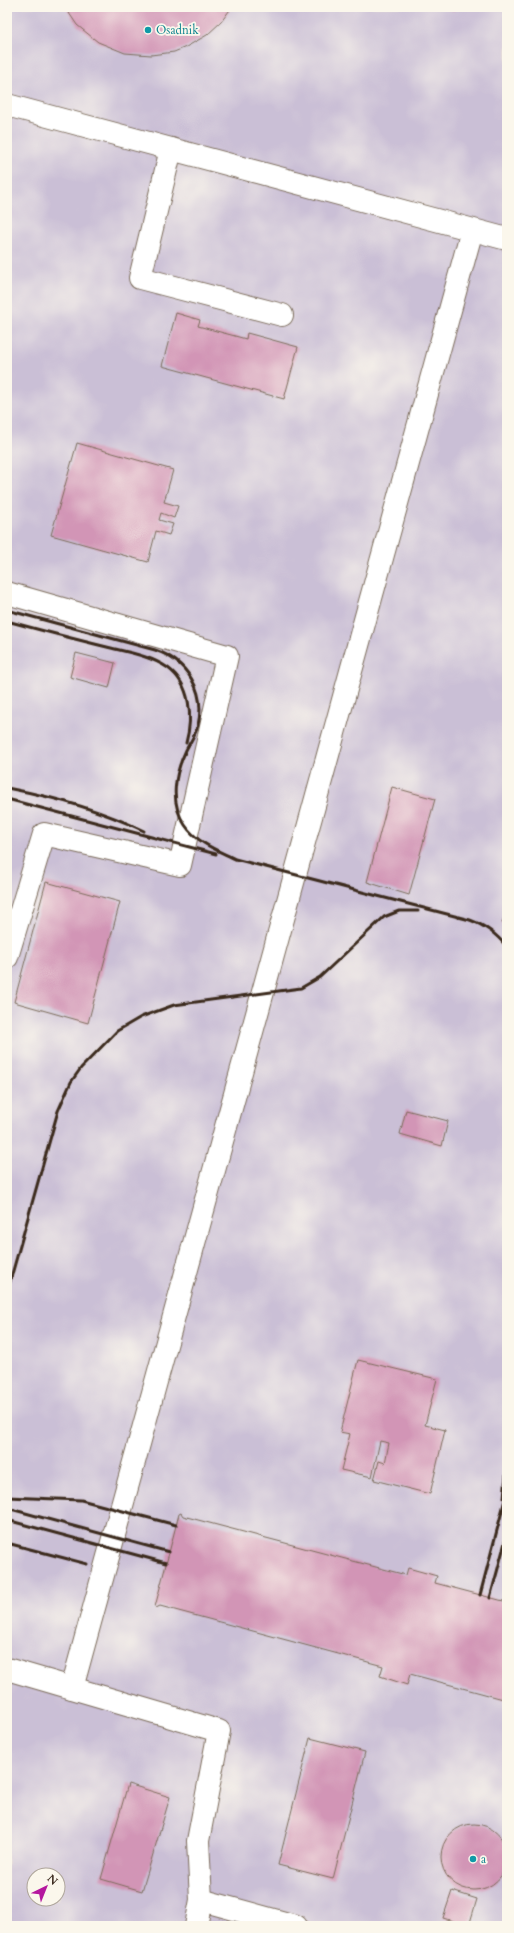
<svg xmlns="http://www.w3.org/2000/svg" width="514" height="1933" font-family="Cardo,serif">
<rect width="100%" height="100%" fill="#fbf7ec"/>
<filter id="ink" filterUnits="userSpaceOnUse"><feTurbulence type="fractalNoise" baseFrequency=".025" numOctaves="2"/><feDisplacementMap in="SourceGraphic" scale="8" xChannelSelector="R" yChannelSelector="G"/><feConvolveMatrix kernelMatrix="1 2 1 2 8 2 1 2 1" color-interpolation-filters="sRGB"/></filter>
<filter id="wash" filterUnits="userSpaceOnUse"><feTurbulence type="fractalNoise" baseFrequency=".012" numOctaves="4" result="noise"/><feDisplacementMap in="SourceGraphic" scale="16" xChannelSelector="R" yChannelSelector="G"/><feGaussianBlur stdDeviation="0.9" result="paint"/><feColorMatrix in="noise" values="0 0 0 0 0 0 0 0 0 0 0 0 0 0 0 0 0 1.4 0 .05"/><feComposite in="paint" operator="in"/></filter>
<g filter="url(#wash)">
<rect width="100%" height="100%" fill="#f2e5c9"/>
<path fill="#cabfd6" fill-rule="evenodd" d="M 7,7 L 507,7 L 507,1926 L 7,1926 ZM 34,1875 L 58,1875 L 58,1899 L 34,1899 Z"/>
<g id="blocks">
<g fill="#d295b6">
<path d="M 65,7 L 232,7 L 221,22 L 207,35 L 186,47 L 174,52 L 151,55 L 125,53 L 98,42 L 77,25 Z"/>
<path d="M 443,7 L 455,7 L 454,11 Z"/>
<path d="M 176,313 L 200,320 L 198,326 L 246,339 L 247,333 L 298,347 L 284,399 L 162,366 Z"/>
<path d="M 77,443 L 173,470 L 164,502 L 178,506 L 174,518 L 161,513 L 159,520 L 173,524 L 169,535 L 156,531 L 148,562 L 51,535 Z"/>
<path d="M 76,653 L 115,663 L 109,688 L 70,677 Z"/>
<path d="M 392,787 L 435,799 L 409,895 L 367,882 Z"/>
<path d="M 46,882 L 120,902 L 88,1023 L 14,1002 Z"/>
<path d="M 507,908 L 507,924 L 502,923 Z"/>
<path d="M 406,1110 L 448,1121 L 442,1146 L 400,1134 Z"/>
<path d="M 358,1360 L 437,1379 L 425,1425 L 445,1430 L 430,1494 L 374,1480 L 379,1461 L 385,1463 L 389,1443 L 380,1441 L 372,1477 L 341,1470 L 350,1434 L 340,1432 Z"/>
<path d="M 181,1513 L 183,1516 L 406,1575 L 408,1568 L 437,1576 L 435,1583 L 507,1602 L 507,1700 L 410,1674 L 407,1685 L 380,1676 L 383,1666 L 160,1606 L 156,1608 L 155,1607 L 179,1514 Z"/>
<path d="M 310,1738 L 365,1752 L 333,1879 L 278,1865 Z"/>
<path d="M 128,1784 L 170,1797 L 142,1891 L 101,1879 Z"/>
<circle cx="474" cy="1857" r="33"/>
<path d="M 452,1891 L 477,1899 L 469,1926 L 443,1918 Z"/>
</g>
</g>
</g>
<g filter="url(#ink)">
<use href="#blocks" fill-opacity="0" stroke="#7b6b5a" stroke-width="1"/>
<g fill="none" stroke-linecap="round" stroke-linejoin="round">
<defs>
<g id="minor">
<path d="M 7,105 L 507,239"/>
<path d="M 171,149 L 140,278 L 282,315"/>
<path d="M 7,593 L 227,656 L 180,865 L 44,834 L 7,957"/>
<path d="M 7,1669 L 219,1731 L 198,1841 L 201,1900"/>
<path d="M 72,1688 L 472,230"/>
<path d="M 196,1926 L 201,1900 L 296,1926"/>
</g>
</defs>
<use href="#minor" stroke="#7b6b5a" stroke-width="24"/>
<use href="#minor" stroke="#fff" stroke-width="22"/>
<g stroke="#3b2a1e" stroke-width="3">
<path d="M 7,610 L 155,650 C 187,661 206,691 198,725 C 196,734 190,742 186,750 C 175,773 169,802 185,825 C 197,843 217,850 235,859 L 470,920 C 486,926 496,934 507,947"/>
<path d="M 7,621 C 40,630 74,639 107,647 C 127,652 151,656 168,668 C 191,685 193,717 186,743"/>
<path d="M 7,788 C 54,797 101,810 144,831"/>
<path d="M 7,799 L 216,854"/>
<path d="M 7,1292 L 58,1111 L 71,1082 L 81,1068 L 117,1031 L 141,1017 L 174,1005 L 301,988 L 320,977 L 384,917 L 399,911 L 418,911"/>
<path d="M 7,1497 L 81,1500 L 176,1525"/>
<path d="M 504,1498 L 507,1462"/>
<path d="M 7,1508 L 169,1552"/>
<path d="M 7,1520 L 166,1563"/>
<path d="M 7,1543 L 87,1564"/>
<path d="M 480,1595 L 507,1492"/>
<path d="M 490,1598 L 507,1535"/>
</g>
</g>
</g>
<g fill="#0f9aa8" stroke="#fbf7ec" stroke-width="1.5">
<circle cx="148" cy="30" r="4"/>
<circle cx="473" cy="1859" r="4"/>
</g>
<g text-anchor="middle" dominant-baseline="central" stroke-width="3.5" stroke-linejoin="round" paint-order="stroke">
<g font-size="12" fill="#0d838f" stroke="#fbf7ec" text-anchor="start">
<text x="156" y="30">Osadnik</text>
<text x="481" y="1859">a</text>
</g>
</g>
<rect width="514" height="1933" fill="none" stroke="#fbf7ec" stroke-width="24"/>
<g transform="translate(46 1887) rotate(43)"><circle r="19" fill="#fbf7ec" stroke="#aea59a"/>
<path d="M0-3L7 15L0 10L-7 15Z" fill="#b5179e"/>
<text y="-6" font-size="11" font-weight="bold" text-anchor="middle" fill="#3b2a1e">N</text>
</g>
</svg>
